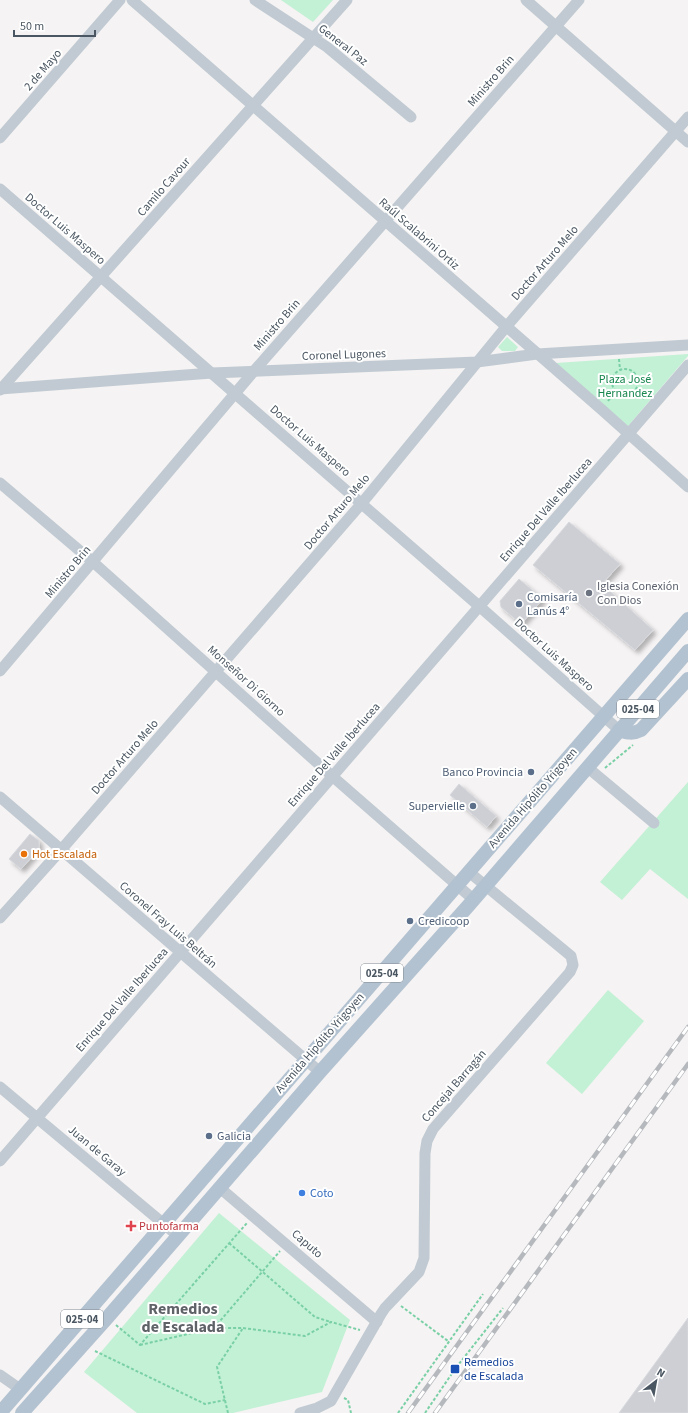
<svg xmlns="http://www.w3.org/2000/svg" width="688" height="1413" font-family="'Source Sans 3',sans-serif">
<defs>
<filter id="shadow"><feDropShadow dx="3.5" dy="3.5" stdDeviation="2" flood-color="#0004"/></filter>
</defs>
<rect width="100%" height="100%" fill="#f5f3f3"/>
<g fill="#c3f1d5">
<path d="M 281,0 L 333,0 L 313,22 Z"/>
<path d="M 507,337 L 518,347 L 515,351 L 502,351 L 498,347 Z"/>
<path d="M 688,354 L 688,356 L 628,426 L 556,363 Z"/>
<path d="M 688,782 L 688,899 L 650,869 L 622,900 L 600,882 Z"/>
<path d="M 608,990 L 644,1021 L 582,1094 L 546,1063 Z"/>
<path d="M 219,1213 L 350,1320 L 322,1392 L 233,1413 L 137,1413 L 84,1372 Z"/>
</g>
<g fill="#cdcfd5" stroke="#d7d9de" filter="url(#shadow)">
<path d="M 569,522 L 620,564 L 602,584 L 653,630 L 635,650 L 533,565 Z"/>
<path d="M 519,579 L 543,599 L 521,624 L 501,607 L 500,601 Z"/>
<path d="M 459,784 L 496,816 L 487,827 L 450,795 Z"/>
<path d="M 30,834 L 39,841 L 39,849 L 21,869 L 9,859 Z"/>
<path d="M 688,1318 L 688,1413 L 619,1413 Z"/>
</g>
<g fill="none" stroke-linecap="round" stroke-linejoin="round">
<g stroke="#7ad0a6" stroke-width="2" stroke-dasharray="3 2" stroke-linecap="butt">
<path d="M 619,359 L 620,370"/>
<circle cx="625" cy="382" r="13"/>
<path d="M 635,391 L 644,399"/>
<path d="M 608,401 L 616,391"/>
<path d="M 605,768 L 633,745"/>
<path d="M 229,1243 L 315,1317 L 331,1322"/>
<path d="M 401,1306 L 448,1341"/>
<path d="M 116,1325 L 140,1345 L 247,1223"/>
<path d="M 214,1328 L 280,1251"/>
<path d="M 140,1345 L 214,1328 L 243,1328 L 305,1336 L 331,1322 L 360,1330"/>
<path d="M 95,1351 L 205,1404 L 225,1400"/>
<path d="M 344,1398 L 348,1400 L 351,1413"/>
<path d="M 228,1413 L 217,1367 L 243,1328"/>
<path d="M 398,1413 L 483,1294"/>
<path d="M 425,1413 L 455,1369 L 503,1308"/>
</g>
<g stroke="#c1cad2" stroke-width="11">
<path d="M 132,0 L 601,409 L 688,487"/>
<path d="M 255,0 L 327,47 L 411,117"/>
<path d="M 526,0 L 688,142"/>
<path d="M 0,138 L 120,0"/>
<path d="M 0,189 L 479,606 L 619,730"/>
<path d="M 0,389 L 212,373 L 477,362 L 537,354 L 688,345"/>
<path d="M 0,390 L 347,0"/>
<path d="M 0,483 L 93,562 L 332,776 L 473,899"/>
<path d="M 0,671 L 254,371 L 579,0"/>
<path d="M 587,767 L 654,823"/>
<path d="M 0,797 L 320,1072"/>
<path d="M 0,918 L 61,850 L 362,503 L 506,327 L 688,117"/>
<path d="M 0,1087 L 177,1235"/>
<path d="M 0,1161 L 688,365"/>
<path d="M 220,1188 L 377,1322"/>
<path d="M 0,1375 L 20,1389"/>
<path d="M 300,1413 L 317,1408 L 331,1401 L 381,1314 L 385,1308 L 419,1272 L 424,1258 L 425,1153 L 427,1141 L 433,1129 L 570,972 L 573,965 L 571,956 L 469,872"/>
</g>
<g stroke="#b3c2d1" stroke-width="14">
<path d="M 619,730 C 628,733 633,734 641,730 L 688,679"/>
<path d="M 0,1413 L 688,619"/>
<path d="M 22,1413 L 107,1318 L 320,1072 L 469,905 L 688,651"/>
</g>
<defs>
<g id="rail">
<path d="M 408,1413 L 688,1027"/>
<path d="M 435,1413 L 688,1064"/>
</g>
</defs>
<use href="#rail" stroke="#b5b8bd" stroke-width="4.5"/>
<use href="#rail" stroke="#fff" stroke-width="3" stroke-dasharray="9" stroke-linecap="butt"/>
</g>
<circle fill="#6b7280" stroke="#fff" stroke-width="1.5" cx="589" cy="593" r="4"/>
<g fill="#5c6f8a" stroke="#fff" stroke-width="1.5">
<circle cx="519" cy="604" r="4"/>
<circle cx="531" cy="772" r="4"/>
<circle cx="473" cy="806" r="4"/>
<circle cx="410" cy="921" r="4"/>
<circle cx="209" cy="1136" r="4"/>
</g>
<circle fill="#e8710a" stroke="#fff" stroke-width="1.5" cx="24" cy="854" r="4"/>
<circle fill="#3f7fe0" stroke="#fff" stroke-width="1.5" cx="302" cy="1193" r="4"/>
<path fill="#e0444e" stroke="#fff" stroke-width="1.5" d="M129 1220h4v4h4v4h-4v4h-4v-4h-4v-4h4z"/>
<rect fill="#1a4fb4" stroke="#fff" stroke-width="1.5" x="450" y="1364" width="10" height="10" rx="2"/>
<g text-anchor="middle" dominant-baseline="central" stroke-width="4" stroke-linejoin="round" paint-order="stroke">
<g fill="#fff" stroke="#808990" stroke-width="1">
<rect x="617" y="700" width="42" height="18" rx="3"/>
<rect x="361" y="964" width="42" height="18" rx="3"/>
<rect x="61" y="1310" width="42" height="18" rx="3"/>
</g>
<g font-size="11" font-weight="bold" fill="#4a5661">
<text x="638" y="709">025-04</text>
<text x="382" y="973">025-04</text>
<text x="82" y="1319">025-04</text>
</g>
<g font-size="12" fill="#4a5661" stroke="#fff">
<text transform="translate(343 45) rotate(38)">General Paz</text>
<text transform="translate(43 70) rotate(-49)">2 de Mayo</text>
<text transform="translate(491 81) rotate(-49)">Ministro Brin</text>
<text transform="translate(164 187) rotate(-49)">Camilo Cavour</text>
<text transform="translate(65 229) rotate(41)">Doctor Luis Maspero</text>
<text transform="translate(419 234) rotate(41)">Raúl Scalabrini Ortiz</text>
<text transform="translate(545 263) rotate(-49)">Doctor Arturo Melo</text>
<text transform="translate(277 325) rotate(-49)">Ministro Brin</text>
<text transform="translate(344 355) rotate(-2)">Coronel Lugones</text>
<text transform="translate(310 441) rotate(41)">Doctor Luis Maspero</text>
<text transform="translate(546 510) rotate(-49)">Enrique Del Valle Iberlucea</text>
<text transform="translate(337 512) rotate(-50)">Doctor Arturo Melo</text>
<text transform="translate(68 572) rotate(-50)">Ministro Brin</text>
<text transform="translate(554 655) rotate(42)">Doctor Luis Maspero</text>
<text transform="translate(246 681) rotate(42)">Monseñor Di Giorno</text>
<text transform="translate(334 755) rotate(-49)">Enrique Del Valle Iberlucea</text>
<text transform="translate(125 757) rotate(-49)">Doctor Arturo Melo</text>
<text transform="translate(533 798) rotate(-49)">Avenida Hipólito Yrigoyen</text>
<text transform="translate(168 925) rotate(41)">Coronel Fray Luis Beltrán</text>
<text transform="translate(122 1000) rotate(-49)">Enrique Del Valle Iberlucea</text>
<text transform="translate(320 1043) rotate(-49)">Avenida Hipólito Yrigoyen</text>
<text transform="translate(454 1086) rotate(-49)">Concejal Barragán</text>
<text transform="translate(97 1151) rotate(40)">Juan de Garay</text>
<text transform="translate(307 1244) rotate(41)">Caputo</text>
</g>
<g font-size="12" fill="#17864f" stroke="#fff">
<text x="625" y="379">Plaza José<tspan x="625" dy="14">Hernandez</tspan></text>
</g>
<g font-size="12" fill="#5b616d" stroke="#fff" text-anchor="start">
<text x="597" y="586">Iglesia Conexión<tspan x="597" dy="14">Con Dios</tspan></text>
</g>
<g font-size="12" fill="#4e5e75" stroke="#fff" text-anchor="start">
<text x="527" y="597">Comisaría<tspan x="527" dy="14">Lanús 4°</tspan></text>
<text x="523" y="772" text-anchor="end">Banco Provincia</text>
<text x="465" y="806" text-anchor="end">Supervielle</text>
<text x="418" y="921">Credicoop</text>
<text x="217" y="1136">Galicia</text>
</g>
<g font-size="12" fill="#c56008" stroke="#fff" text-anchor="start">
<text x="32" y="854">Hot Escalada</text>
</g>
<g font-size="12" fill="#366cbe" stroke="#fff" text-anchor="start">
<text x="310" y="1193">Coto</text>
</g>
<g font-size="12" fill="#be3a42" stroke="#fff" text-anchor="start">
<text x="139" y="1226">Puntofarma</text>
</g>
<g font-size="12" fill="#164399" stroke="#fff" text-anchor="start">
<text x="464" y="1362">Remedios<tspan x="464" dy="14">de Escalada</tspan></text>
</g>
<g font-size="16" font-weight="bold" fill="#5f6368" stroke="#fff">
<text x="183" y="1309">Remedios<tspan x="183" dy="18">de Escalada</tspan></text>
</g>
</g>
<g transform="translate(656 1381) rotate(31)" stroke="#ffffff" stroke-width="3" paint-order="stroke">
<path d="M0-3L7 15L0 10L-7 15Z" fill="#4a5661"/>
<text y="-6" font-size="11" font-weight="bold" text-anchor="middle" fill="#4a5661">N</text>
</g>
<path d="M14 30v6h81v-6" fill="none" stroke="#4a5661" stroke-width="2"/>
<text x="20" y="30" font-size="12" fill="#4a5661" stroke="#ffffff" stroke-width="3" paint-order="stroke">50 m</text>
</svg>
